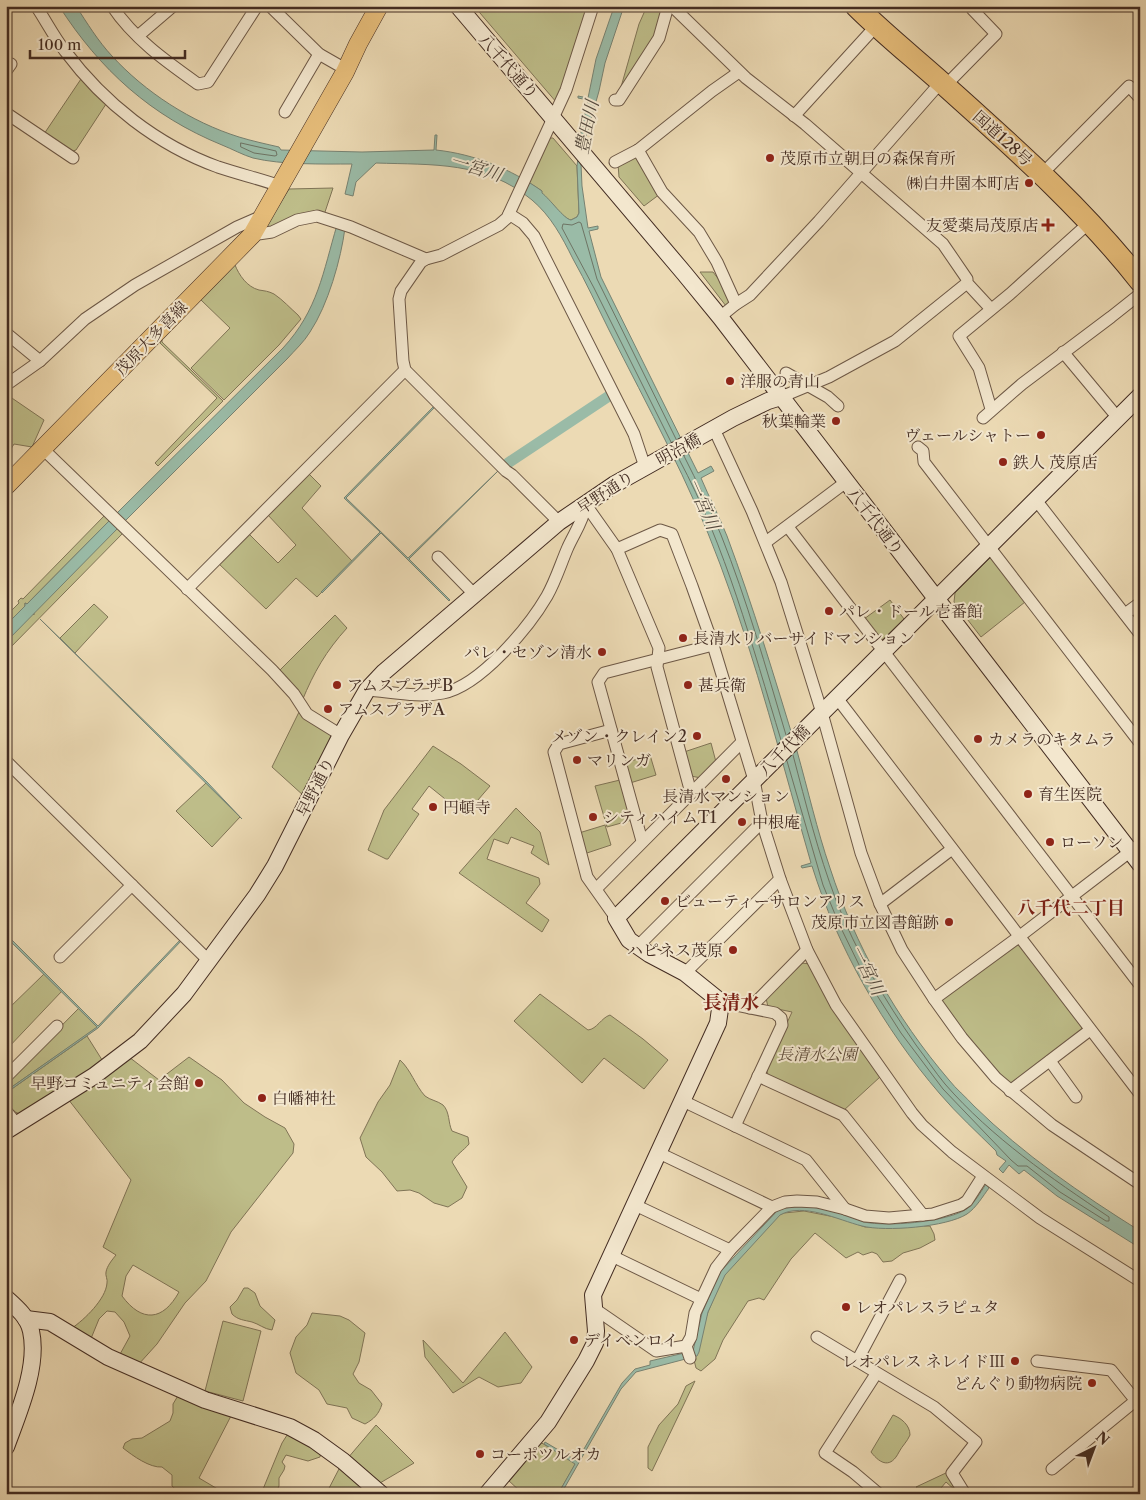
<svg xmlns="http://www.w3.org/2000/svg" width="1146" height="1500" font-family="'Libre Caslon Text','Noto Serif JP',serif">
<rect width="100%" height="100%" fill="#ecdab4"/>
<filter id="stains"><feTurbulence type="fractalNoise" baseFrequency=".004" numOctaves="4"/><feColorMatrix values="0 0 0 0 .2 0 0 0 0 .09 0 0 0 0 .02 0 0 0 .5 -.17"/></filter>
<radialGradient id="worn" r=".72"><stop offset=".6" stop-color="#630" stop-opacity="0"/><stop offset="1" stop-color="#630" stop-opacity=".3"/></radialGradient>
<g fill="#bebd89" stroke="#807456" fill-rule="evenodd">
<path d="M 474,6 L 590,6 L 557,103 Z"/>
<path d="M 647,6 L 663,6 L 657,33 L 619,94 L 639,24 Z"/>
<path d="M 81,79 L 108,101 L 76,150 L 70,152 L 44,134 Z"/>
<path d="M 548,138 L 553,138 L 577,166 L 579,213 L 577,217 L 571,220 C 563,219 550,199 541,193 L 542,191 L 528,182 Z"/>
<path d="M 635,155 L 660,194 L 644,206 L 619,177 L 618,164 Z"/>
<path d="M 333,188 L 324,215 L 264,229 L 289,189 Z"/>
<path d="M 235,265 C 239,275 247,287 259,290 C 265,291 268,291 274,294 C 283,300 290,308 298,315 L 301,319 L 279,345 L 224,400 L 191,368 L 230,328 L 201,300 Z"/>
<path d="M 700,272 L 713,272 L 720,281 L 731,302 L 726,306 Z"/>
<path d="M 162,340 L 162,342 L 223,401 L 158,466 L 155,463 L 217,398 L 160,343 Z"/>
<path d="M 6,394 L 44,420 L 32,447 L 14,444 L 6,457 Z"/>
<path d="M 308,473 L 321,486 L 302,508 L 352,561 L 317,597 L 296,578 L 266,609 L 218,563 L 248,533 L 278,563 L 296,545 L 267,514 Z"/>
<path d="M 105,515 L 110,520 L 27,604 L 25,603 L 25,606 L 6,625 L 6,616 L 19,603 L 18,601 L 21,598 L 23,599 Z"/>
<path d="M 118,527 L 124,532 L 6,652 L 6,641 L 32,613 L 34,615 L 34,612 Z"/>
<path d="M 991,557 L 1025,602 L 981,637 L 954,602 L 955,593 Z"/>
<path d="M 890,600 L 904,619 L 881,641 L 864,619 Z"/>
<path d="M 94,604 L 108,617 L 75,653 L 60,638 Z"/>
<path d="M 335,615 L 347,628 C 326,651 314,672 302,701 L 277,673 Z"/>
<path d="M 300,710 L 336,735 L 304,796 L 272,767 Z"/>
<path d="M 711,743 L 716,762 L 701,778 L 691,776 L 684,752 Z"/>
<path d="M 433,746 L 461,764 L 490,786 L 465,815 L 429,786 L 412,809 L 419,814 L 388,859 L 386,859 L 368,850 L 384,810 Z"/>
<path d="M 650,755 L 656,775 L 630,783 L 625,763 Z"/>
<path d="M 620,780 L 632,820 L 607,827 L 595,786 Z"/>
<path d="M 206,783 L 240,817 L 212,847 L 176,811 Z"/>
<path d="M 516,808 L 540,832 L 549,865 L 531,853 L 534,846 L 511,837 L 508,844 L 494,839 L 487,859 L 539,878 L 540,884 L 526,903 L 549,920 L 542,932 L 459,873 Z"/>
<path d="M 605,825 L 611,845 L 584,854 L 579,833 Z"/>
<path d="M 1013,945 L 1022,945 L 1083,1025 L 1081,1033 L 1016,1084 L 1006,1083 L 941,1006 L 942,997 Z"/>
<path d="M 801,963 L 811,964 L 838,1015 L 880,1077 L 843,1111 L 769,1077 L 766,1069 L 792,1012 L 768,1007 L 766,998 Z"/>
<path d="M 44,974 L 62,991 L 6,1050 L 6,1011 Z"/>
<path d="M 540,994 L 588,1030 C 597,1029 601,1018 610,1015 L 643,1039 L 668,1060 L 644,1089 L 604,1058 L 582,1083 L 514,1021 Z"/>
<path d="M 79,1008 L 98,1027 L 6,1091 L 6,1082 Z"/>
<path d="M 87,1036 L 104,1063 L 23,1115 C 11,1112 6,1104 6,1093 Z"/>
<path d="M 129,1057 L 159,1080 L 189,1057 L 222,1080 L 244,1103 L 265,1117 L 285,1128 L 294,1144 L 293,1153 L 231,1232 L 206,1281 L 185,1303 L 157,1344 L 138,1365 L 119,1356 L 130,1336 L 124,1322 L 115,1312 L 107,1311 L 99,1319 L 90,1341 L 72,1328 C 84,1320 106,1299 107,1283 C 108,1280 105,1275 106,1272 C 107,1266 112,1260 116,1255 L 103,1247 L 131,1180 L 68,1099 ZM 133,1265 L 179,1292 C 163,1321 142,1323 122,1296 L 126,1276 Z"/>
<path d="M 400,1060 C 411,1070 415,1085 425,1096 C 430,1100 438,1101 443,1105 C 450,1112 448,1123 452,1131 L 468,1137 L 469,1144 C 463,1151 457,1154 452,1162 L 467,1187 L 462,1198 L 448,1207 L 434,1203 L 419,1193 L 410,1190 L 397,1191 L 382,1172 L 366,1157 L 360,1138 L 378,1102 L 390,1085 Z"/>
<path d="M 804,1211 L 840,1218 L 865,1227 L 930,1226 L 934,1234 L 935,1240 L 920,1248 L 903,1253 L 892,1261 L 883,1262 L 877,1254 L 872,1252 L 863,1255 L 858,1252 L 846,1258 L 815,1233 L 791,1259 L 764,1300 L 759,1298 L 748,1301 L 723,1340 L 715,1359 L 701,1371 L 696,1368 L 693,1356 L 708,1312 L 724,1274 L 777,1216 L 784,1213 Z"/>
<path d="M 244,1288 L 248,1288 L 255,1293 L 260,1306 L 275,1320 L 272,1330 C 264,1329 259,1324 252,1322 C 244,1320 238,1320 232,1314 L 230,1307 L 237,1300 Z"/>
<path d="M 312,1313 L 340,1316 L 349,1320 L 365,1333 L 359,1362 L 353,1374 L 359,1383 L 371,1390 L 382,1404 C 379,1414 374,1419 365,1424 L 352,1418 L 347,1408 L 327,1404 L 319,1390 L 296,1373 L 290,1353 L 296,1337 L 307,1325 Z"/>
<path d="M 223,1321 L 261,1331 L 243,1401 L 205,1391 Z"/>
<path d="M 505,1332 L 532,1367 L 521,1383 L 498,1387 L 479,1377 L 453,1393 L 425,1357 L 423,1340 L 463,1383 Z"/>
<path d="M 695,1381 L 652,1471 L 648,1468 L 648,1447 L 659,1425 L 678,1404 L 686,1386 Z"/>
<path d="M 179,1394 L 232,1414 L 199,1478 L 221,1491 L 219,1494 C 203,1494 183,1498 172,1486 L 172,1475 L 162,1467 C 150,1468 133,1456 123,1448 L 125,1443 L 132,1439 L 142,1438 L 170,1421 L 173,1413 L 173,1404 Z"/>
<path d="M 893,1415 C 901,1418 910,1425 910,1435 C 907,1442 902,1446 899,1452 C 891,1468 881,1465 871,1452 Z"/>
<path d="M 376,1425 L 414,1463 L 380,1483 L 347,1459 Z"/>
<path d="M 289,1432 L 321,1451 L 320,1457 L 308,1461 L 286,1455 L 282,1462 L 285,1466 L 284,1470 L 279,1478 L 279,1486 L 275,1494 L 261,1494 L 282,1443 Z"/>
<path d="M 540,1442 L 576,1463 L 558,1494 L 523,1494 L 507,1479 Z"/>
<path d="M 340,1467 L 369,1491 L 367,1494 L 326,1494 Z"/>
<path d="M 948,1472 L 958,1488 L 955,1490 L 946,1482 L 936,1494 L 924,1494 L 916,1487 Z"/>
</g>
<g fill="#9abba7" stroke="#778272">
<path d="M 59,6 L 76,6 C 87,23 98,41 112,56 C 145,92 191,122 239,137 C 252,141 266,144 279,147 L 281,150 L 362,152 L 434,150 L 435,135 L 437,135 L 436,150 C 474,154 511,169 542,191 L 542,193 C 550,199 564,219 571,220 L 577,217 L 579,213 L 577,166 L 581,132 L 588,100 L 578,98 L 578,96 L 588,98 L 596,59 L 614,7 L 624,6 L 605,63 L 599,91 L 586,137 L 581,164 L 582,186 L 588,228 L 598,226 L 598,229 L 589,231 L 601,277 L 698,473 L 711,466 L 714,471 L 701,478 C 709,497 719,516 727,536 C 753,606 775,679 797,751 C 808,790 817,830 830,868 C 855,945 896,1018 949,1080 C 956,1089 966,1097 974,1106 C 1024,1155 1081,1194 1140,1231 L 1140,1248 L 1057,1196 L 1024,1170 L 1019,1174 L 1009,1165 L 1003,1173 L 999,1169 L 1006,1161 L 997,1155 L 996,1151 C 977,1132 957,1114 940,1094 C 884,1029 837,947 812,866 L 802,868 L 801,866 L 811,863 C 782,763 757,662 720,564 C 690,483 648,407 609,330 C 597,306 586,282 573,259 C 562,237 551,216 532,200 C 485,161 433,165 376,163 L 356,182 L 353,196 L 345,194 L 352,164 C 322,164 282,165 253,158 C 243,155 232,149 222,145 C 151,116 100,70 59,6 Z"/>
<path d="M 337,225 L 345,228 C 341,259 328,305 310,332 C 304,342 295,350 287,359 L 124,522 L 116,514 L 283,348 C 318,310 323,272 337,225 Z"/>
<path d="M 435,405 L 436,406 L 346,498 L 408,558 L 499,470 L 409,559 L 450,600 L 449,601 L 381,533 L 322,593 L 321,592 L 380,532 L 344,498 Z"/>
<path d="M 110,520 L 118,528 L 6,642 L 6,625 L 25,606 L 25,603 L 27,604 Z"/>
<path d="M 40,619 L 207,782 L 242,819 Z"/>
<path d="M 6,934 L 98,1026 L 181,939 L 182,940 L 98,1028 L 6,1093 L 6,1091 L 97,1027 L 6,937 Z"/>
<path d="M 986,1184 L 989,1188 C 983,1196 976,1208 967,1214 C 947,1227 885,1232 862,1226 C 838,1220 803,1202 780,1215 L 725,1275 L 708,1312 L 699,1352 L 697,1356 L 636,1372 L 621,1389 L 561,1494 L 558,1494 L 575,1464 L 544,1444 L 545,1442 L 577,1461 L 622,1383 L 635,1369 L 650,1365 L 650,1361 L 693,1351 L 702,1313 L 720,1272 L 778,1210 C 800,1203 825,1208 846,1215 C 852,1217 858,1220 864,1222 C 888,1227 942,1222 963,1211 C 973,1206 980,1193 986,1184 Z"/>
</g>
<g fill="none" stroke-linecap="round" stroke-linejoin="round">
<g stroke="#6e7464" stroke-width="1">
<path d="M 241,143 L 276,151 L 277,155 L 275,156 L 254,153 L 241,147 Z"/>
<path d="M 671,442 L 594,288 L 562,228 L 563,224 L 572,225 L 579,222 L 581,223 L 597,279 L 676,439"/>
<path d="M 684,456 C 697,482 710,508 721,535 C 747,600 766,668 786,735"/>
<path d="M 679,459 C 726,547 752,645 781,740"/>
<path d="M 787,761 L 823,885 L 839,924 L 864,975 L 901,1033 L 943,1089 L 1011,1160 L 1018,1166 L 1027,1166 L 1060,1192 L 1106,1221 L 1109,1221 L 1109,1217 C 1051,1178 992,1138 945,1084 C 935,1072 926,1058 916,1045 C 884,999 856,952 836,900 C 818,853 806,804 793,755"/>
</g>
<path stroke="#9abba7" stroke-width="11" d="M 508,463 L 609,396"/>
<defs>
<g id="street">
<path d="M 36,6 C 46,21 54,37 65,51 C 104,103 157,145 218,167 C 239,174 260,179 280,186"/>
<path d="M 112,6 C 134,39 167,62 198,84 L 208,82 L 257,6"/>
<path d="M 270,6 L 319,54 L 347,70"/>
<path d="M 672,6 L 746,78 L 805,124 L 943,244 L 967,279 L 967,283 L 991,309"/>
<path d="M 138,36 L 173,6"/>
<path d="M 6,71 L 11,64"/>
<path d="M 945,86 L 996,34 L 972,9"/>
<path d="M 615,100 L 619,100 L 659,38 L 668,6"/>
<path d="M 285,112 L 319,54"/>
<path d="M 6,113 L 73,158"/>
<path d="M 794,116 L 876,26"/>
<path d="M 638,150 L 662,192 L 699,232 L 717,262 L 736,304"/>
<path d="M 615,162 L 638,150 L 712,91 L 739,72"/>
<path d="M 1042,174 L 1129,86 L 1140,98"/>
<path d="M 509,214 L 523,223 L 534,236 L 634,434 L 645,467"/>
<path d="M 252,235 L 272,232 L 297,220 L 317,216 L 351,227 L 426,259"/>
<path d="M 720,317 L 736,304 L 750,295 L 819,221 L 941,82"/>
<path d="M 6,333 L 40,361"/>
<path d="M 1063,352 L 1118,418"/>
<path d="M 786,373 L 828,397 L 838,406"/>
<path d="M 6,385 L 40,361 L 85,319 L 135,285 L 237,227 L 262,216"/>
<path d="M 781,397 L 829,377 L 895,341 L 967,283"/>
<path d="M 991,409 L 979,368 L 959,336 L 1010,294 L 1090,222"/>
<path d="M 983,418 L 1022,384 L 1111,317 L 1140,294"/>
<path d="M 714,429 L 752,511 L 781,582 L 822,713 L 861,853 L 880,904 L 902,950 L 934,999 L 962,1038 L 996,1078 L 1052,1125 L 1140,1184"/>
<path d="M 918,447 L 923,451 L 924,462 L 1140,743"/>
<path d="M 43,449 L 272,670 L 294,694 L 307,714 L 341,735"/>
<path d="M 1036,500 L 1140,634"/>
<path d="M 586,505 L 617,549 L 659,648 L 657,667 L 691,793"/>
<path d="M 559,522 L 512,475 L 506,471 L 405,370 L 403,361 L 399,299 L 401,291 L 421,262 L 426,259 L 441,255 L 499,225 L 507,218 L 566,90 L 593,6"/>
<path d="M 788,527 L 1140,985"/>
<path d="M 766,542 L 846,482"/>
<path d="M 617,549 L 660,530 L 672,534 L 692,586 L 713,645 L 754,780 L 762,822 L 780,879 L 807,950 L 836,1005 L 912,1113 L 922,1125 L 952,1152 L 1040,1218 L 1140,1281"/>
<path d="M 438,557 L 474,594"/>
<path d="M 187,589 L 405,370"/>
<path d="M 1125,614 L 1140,603"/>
<path d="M 367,690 C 392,692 419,698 443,693 C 480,686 529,627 547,596 C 556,580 561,563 568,547 C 575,532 583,521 586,505"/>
<path d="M 837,698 L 1140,1094"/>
<path d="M 611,730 L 559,744 L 554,752 L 587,877 L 616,918"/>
<path d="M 6,761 L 208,960"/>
<path d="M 642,841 L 598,682 L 604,673 L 713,645"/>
<path d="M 596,889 L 742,742"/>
<path d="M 880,904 L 952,849"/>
<path d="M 638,946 L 762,822"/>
<path d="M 60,957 L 132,885"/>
<path d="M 685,973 L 780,879"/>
<path d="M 934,999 L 1020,936 L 1140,844"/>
<path d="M 721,1002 L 775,1013 L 781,1018 L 782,1025 L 735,1126"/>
<path d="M 750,1008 L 807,950"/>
<path d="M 1050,1061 L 1076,1097"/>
<path d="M 758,1076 L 843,1115 L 923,1215"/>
<path d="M 6,1077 L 57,1026"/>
<path d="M 1010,1091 L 1090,1030"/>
<path d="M 683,1101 L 806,1160 L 845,1209"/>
<path d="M 6,1111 L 17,1124"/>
<path d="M 659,1153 L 772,1207"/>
<path d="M 635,1205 L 730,1250"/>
<path d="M 612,1256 L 701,1299"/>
<path d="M 595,1309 L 656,1351 L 686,1346"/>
<path d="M 817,1337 L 934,1407 L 976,1442 L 952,1473 L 965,1494"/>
<path d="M 686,1346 L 691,1337 L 695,1313 L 716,1268 L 730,1250 L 772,1207 L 785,1202 L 797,1201 L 817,1202 L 845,1209 L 865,1216 L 889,1218 L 933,1214 L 961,1205 L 967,1201 L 983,1176"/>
<path d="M 686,1346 L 690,1358"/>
<path d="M 857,1361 L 900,1280"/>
<path d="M 1037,1361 L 1111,1370 L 1140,1406"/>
<path d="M 876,1374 L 825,1453 L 853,1472 L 879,1494"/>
<path d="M 1052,1469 L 1140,1397"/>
<path d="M 1135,1494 L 1140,1490"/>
</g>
<g id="secondary">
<path d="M 458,6 L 684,273 L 720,317 L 1140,864"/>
<path d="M 6,1131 L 94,1076 L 140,1041 L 184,994 L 257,895 L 275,866 L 341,735 L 367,690 L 384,672 L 559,522 L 615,484 L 649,465 L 733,418 L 768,401 L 781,397"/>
<path d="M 6,1298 C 16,1307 28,1317 31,1331 C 39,1367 18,1414 6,1447"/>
<path d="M 26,1319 L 50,1322 L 108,1357 L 205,1400 L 290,1427 L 314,1440 L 343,1461 L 381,1494"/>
<path d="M 487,1494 L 548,1422 L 586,1361 L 595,1343 L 596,1331 L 593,1295 L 718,1023 L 721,1002 L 685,973 L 649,954 L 629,940 L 616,918 L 1140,396"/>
</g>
<path id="primary" d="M 6,486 L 252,235 L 345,72 L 358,44 L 379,6"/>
<path id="highway" d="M 856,6 C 883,33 913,57 941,82 C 1011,145 1082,207 1140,281"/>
</defs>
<use href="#street" stroke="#6d5846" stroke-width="13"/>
<use href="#secondary" stroke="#432c22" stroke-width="18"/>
<use href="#primary" stroke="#432c22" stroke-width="19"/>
<use href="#highway" stroke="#432c22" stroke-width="23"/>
<use href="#street" stroke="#f3e7ce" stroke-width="11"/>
<use href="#secondary" stroke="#f3e7ce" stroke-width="16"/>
<use href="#primary" stroke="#e6bd7a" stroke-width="18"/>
<use href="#highway" stroke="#e6bd7a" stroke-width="21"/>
</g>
<g fill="#8f2418" stroke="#f3e7ce" stroke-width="2">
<circle cx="770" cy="158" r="5"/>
<circle cx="1029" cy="183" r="5"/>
<path d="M1045.5 217.5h5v5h5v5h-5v5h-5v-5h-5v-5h5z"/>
<circle cx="730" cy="381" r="5"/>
<circle cx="836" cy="421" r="5"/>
<circle cx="1041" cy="435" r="5"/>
<circle cx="1003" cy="462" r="5"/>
<circle cx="829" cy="611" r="5"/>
<circle cx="683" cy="638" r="5"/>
<circle cx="602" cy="652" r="5"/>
<circle cx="337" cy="685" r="5"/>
<circle cx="688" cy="685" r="5"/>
<circle cx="328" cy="709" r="5"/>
<circle cx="697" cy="736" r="5"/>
<circle cx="978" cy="739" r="5"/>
<circle cx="577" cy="760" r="5"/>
<circle cx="726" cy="779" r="5"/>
<circle cx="1028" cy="794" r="5"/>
<circle cx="433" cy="807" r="5"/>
<circle cx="593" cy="817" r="5"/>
<circle cx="742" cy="822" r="5"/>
<circle cx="1050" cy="842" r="5"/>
<circle cx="665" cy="901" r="5"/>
<circle cx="949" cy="922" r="5"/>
<circle cx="733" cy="950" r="5"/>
<circle cx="199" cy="1083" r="5"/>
<circle cx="262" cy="1098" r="5"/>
<circle cx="846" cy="1307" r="5"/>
<circle cx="574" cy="1340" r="5"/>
<circle cx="1015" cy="1361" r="5"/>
<circle cx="1092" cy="1383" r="5"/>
<circle cx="480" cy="1454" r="5"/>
</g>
<g text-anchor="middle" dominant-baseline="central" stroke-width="4" stroke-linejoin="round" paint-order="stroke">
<g font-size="16" fill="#432c22" stroke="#f3e7ce">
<text transform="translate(509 66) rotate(49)">八千代通り</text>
<text transform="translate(1003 138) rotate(42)">国道128号</text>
<text transform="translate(151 338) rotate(-46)">茂原大多喜線</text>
<text transform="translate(678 449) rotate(-29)">明治橋</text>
<text transform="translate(605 492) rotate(-33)">早野通り</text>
<text transform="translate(876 521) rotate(53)">八千代通り</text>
<text transform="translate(784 750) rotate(-45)">八千代橋</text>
<text transform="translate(315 787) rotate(-63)">早野通り</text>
</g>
<g font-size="16" fill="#432c22" stroke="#f3e7ce" text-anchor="start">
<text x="780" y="158">茂原市立朝日の森保育所</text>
<text x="1019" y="183" text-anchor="end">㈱白井園本町店</text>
<text x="1038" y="225" text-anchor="end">友愛薬局茂原店</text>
<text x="740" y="381">洋服の青山</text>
<text x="826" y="421" text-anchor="end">秋葉輪業</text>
<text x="1031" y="435" text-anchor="end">ヴェールシャトー</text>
<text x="1013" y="462">鉄人 茂原店</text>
<text x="839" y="611">パレ・ドール壱番館</text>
<text x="693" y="638">長清水リバーサイドマンション</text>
<text x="592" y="652" text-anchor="end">パレ・セゾン清水</text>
<text x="347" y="685">アムスプラザB</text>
<text x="698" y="685">甚兵衛</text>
<text x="338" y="709">アムスプラザA</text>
<text x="687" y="736" text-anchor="end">メゾン・クレイン2</text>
<text x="988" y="739">カメラのキタムラ</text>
<text x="587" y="760">マリンガ</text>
<text x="1038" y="794">育生医院</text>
<text x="726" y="796" text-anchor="middle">長清水マンション</text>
<text x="443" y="807">円頓寺</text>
<text x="603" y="817">シティハイムT1</text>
<text x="752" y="822">中根庵</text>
<text x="1060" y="842">ローソン</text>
<text x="675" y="901">ビューティーサロンアリス</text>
<text x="939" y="922" text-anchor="end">茂原市立図書館跡</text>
<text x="723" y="950" text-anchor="end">ハピネス茂原</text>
<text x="189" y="1083" text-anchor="end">早野コミュニティ会館</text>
<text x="272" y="1098">白幡神社</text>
<text x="856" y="1307">レオパレスラピュタ</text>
<text x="584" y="1340">デイベンロイ</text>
<text x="1005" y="1361" text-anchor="end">レオパレス ネレイドⅢ</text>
<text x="1082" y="1383" text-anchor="end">どんぐり動物病院</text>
<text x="490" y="1454">コーポツルオカ</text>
</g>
<g font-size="16" font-style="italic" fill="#5c4937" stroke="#f3e7ce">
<text x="817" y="1054">長清水公園</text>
</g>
<g font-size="18" font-style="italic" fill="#54493d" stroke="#f3e7ce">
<text transform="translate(587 127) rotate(-78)">豊田川</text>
<text transform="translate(476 168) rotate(17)">一宮川</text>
<text transform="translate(703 504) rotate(66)">一宮川</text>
<text transform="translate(867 970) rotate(63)">一宮川</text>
</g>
<g font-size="18" font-weight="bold" fill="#7a1f14" stroke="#f3e7ce">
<text x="1071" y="908">八千代二丁目</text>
</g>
<g font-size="19" font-weight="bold" fill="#7a1f14" stroke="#f3e7ce">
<text x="731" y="1002">長清水</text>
</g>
</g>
<rect width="1146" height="1500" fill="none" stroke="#ecdab4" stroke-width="25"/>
<rect x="8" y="8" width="1131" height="1485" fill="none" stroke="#432c22" stroke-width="2.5"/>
<rect x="12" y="12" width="1121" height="1475" fill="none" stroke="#432c22"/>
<g transform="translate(1094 1448) rotate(42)" stroke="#f3e7ce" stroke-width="4" paint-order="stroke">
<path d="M0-4L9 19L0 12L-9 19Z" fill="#432c22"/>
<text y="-8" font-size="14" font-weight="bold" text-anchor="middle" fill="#432c22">N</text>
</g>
<path d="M30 50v8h155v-8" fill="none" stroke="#432c22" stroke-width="2.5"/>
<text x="38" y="50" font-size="15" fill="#432c22" stroke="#f3e7ce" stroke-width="4" paint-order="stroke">100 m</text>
<rect width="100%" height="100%" filter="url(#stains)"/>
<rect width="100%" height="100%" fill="url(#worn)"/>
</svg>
